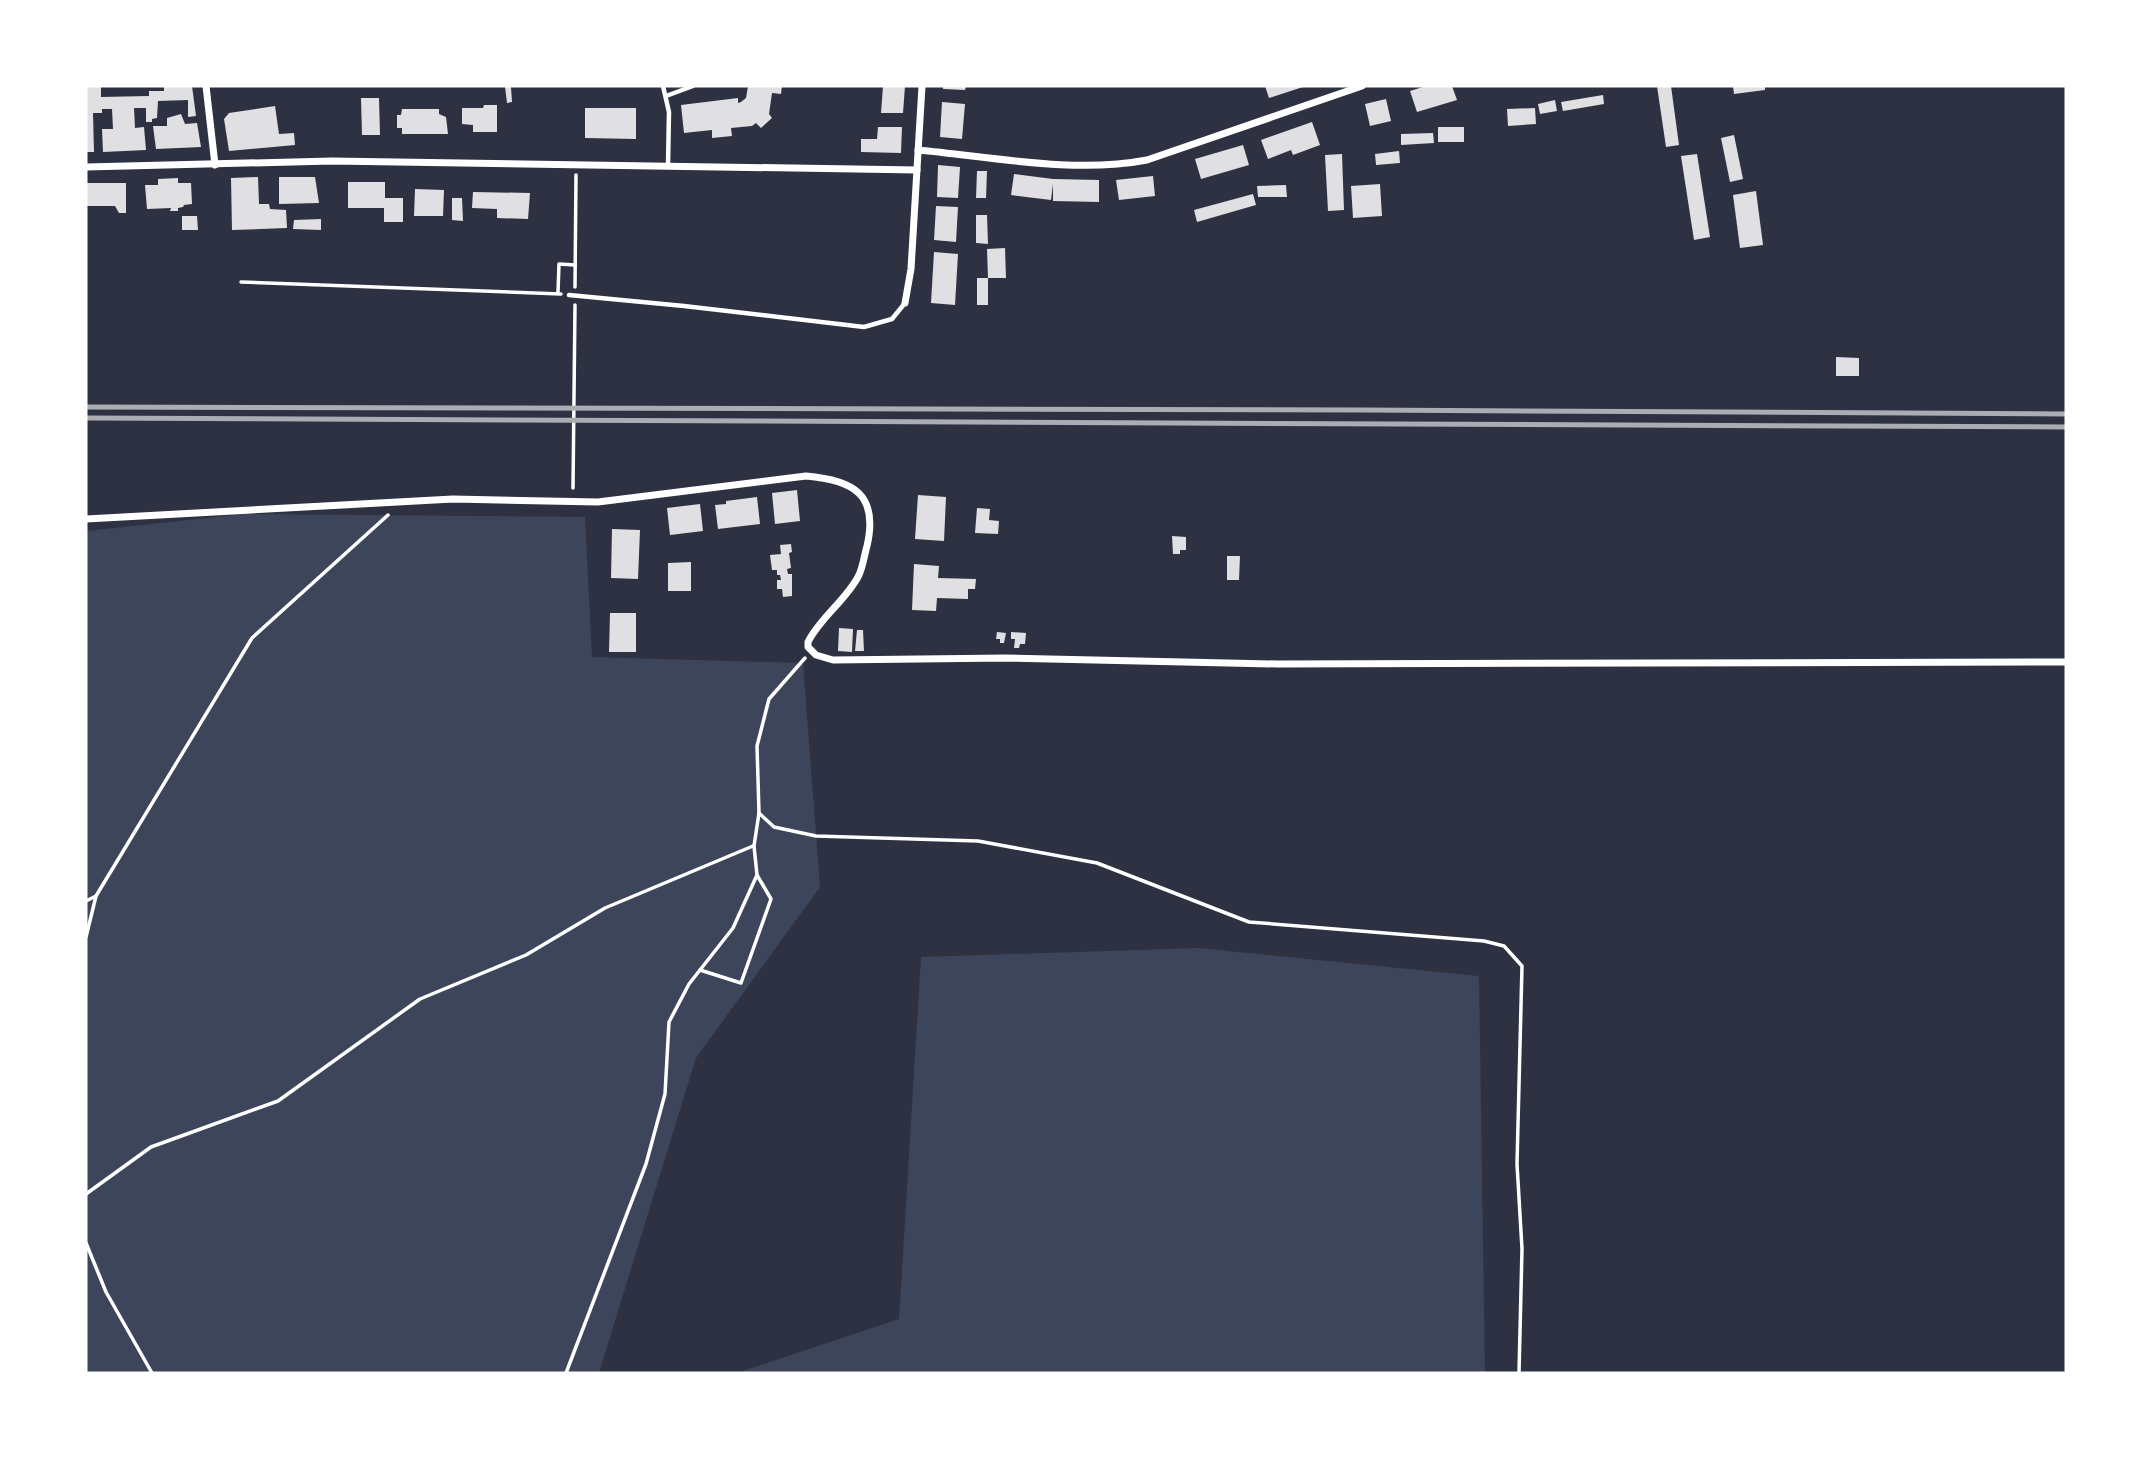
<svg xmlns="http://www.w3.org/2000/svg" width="2152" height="1459" font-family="Poppins,sans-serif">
<rect width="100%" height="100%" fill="#2d3142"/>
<g fill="#3c4559">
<path d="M 244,514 L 585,517 L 592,657 L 803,663 L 820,887 L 696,1058 L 599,1373 L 86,1373 L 86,531 Z"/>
<path d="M 1197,948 L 1479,976 L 1485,1373 L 737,1373 L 899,1319 L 921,957 Z"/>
</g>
<g fill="#e0e0e3">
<path d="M 86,86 L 101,86 L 101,97 L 149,96 L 149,91 L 164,91 L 164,86 L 192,86 L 196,116 L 188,117 L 188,100 L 158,101 L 157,118 L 152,119 L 152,122 L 146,122 L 146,108 L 134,108 L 135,128 L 144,127 L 146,150 L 103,152 L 102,129 L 113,129 L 112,109 L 102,109 L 102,113 L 93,113 L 94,152 L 86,152 Z"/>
<path d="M 748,86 L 782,86 L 781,94 L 772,93 L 769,114 L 772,118 L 761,128 L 756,123 L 752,126 L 731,128 L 732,136 L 712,138 L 712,130 L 684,133 L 681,105 L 738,98 L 738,103 L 741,102 L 746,98 Z"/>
<path d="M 883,86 L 905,86 L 903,113 L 881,113 Z"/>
<path d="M 943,86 L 966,86 L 965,90 L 943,89 Z"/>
<path d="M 1265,86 L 1306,86 L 1269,98 Z"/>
<path d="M 1426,86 L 1452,86 L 1457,100 L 1417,112 L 1410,91 Z"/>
<path d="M 1657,86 L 1671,86 L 1679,145 L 1666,147 Z"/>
<path d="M 1733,86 L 1765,86 L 1765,90 L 1734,94 Z"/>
<path d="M 505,87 L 511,87 L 512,102 L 507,103 Z"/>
<path d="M 1603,95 L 1604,104 L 1563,111 L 1561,102 Z"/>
<path d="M 361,98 L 379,98 L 380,135 L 362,135 Z"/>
<path d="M 1386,99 L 1391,121 L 1370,126 L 1365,104 Z"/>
<path d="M 1555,100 L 1557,111 L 1540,114 L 1538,104 Z"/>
<path d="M 942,102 L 965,104 L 962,139 L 940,137 Z"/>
<path d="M 484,105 L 497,105 L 497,132 L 473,132 L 473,125 L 462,124 L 462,108 L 483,108 Z"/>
<path d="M 275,106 L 279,134 L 294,133 L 295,145 L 229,151 L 224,119 L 229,113 Z"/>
<path d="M 585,108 L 636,108 L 636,139 L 585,138 Z"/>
<path d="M 1535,108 L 1536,124 L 1508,126 L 1507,109 Z"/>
<path d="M 402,109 L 439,109 L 439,114 L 446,117 L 448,134 L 402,134 L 402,128 L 397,128 L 397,115 L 401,115 Z"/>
<path d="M 181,114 L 185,124 L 197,123 L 201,147 L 156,149 L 153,126 L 167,126 L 167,118 Z"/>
<path d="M 1312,122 L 1320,145 L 1293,155 L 1291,150 L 1268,159 L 1261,140 Z"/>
<path d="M 878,127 L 902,127 L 901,153 L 861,152 L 861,139 L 877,139 Z"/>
<rect x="1438" y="127" width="26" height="15"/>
<path d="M 1433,133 L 1434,143 L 1401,145 L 1401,134 Z"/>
<path d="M 1734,135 L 1743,179 L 1730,182 L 1721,138 Z"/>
<path d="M 1243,145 L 1249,165 L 1201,179 L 1195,159 Z"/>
<path d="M 1399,151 L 1400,163 L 1376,165 L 1375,154 Z"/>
<path d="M 1342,154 L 1344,210 L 1328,211 L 1325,155 Z"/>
<path d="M 1697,154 L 1710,237 L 1694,240 L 1681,156 Z"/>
<path d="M 938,165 L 960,167 L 958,198 L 937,197 Z"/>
<path d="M 977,171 L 987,171 L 986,198 L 976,198 Z"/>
<path d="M 1014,174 L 1053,179 L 1099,180 L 1099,202 L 1053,201 L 1053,184 L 1051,200 L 1011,195 Z"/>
<path d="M 1153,176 L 1155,196 L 1119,200 L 1116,180 Z"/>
<path d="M 258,177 L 259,204 L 269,204 L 270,209 L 286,210 L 287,228 L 232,230 L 231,178 Z"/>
<path d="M 279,177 L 315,177 L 319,203 L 279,204 Z"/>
<path d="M 178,178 L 178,183 L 191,183 L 192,204 L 184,205 L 183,207 L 178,208 L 178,211 L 170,211 L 171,208 L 147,209 L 145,185 L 158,185 L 158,179 Z"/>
<path d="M 348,182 L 385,182 L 385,198 L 403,198 L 403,222 L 384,222 L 384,208 L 348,208 Z"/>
<path d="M 86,183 L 126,183 L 126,213 L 119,213 L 115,206 L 86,206 Z"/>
<path d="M 1380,184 L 1382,216 L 1353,218 L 1351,186 Z"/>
<path d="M 1286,185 L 1287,197 L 1258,197 L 1257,186 Z"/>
<path d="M 415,189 L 444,190 L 443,216 L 414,216 Z"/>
<path d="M 1756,191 L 1763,245 L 1740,248 L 1733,195 Z"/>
<path d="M 473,192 L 530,193 L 528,219 L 497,218 L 497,209 L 472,208 Z"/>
<path d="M 1253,194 L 1256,205 L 1197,222 L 1194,210 Z"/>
<path d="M 452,198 L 462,198 L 463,221 L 452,220 Z"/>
<path d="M 936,206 L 958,207 L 956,242 L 934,240 Z"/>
<path d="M 976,215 L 987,215 L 988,244 L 976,243 Z"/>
<path d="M 182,216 L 197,216 L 198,230 L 182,230 Z"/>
<path d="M 321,219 L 321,230 L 293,229 L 294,220 Z"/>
<path d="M 1005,248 L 1006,278 L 988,278 L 987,249 Z"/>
<path d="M 934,252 L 958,254 L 955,305 L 931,303 Z"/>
<rect x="977" y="278" width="11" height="27"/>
<path d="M 1836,357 L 1859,358 L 1859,376 L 1836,376 Z"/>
<path d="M 797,490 L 800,521 L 775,524 L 772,493 Z"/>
<path d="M 918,495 L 946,497 L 944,541 L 915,539 Z"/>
<path d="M 757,497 L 760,524 L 718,529 L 715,505 L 726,504 L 726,501 Z"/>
<path d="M 700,504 L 703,531 L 670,535 L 667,508 Z"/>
<path d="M 977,508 L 990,509 L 989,520 L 999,521 L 998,534 L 975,533 Z"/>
<path d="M 612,529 L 640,530 L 638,579 L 611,578 Z"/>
<path d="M 1172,536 L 1186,537 L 1186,550 L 1180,550 L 1180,554 L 1173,554 Z"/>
<path d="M 791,544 L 792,552 L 789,553 L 791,568 L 787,569 L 788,574 L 792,574 L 792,596 L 783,597 L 782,589 L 777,589 L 777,580 L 781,580 L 780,575 L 777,575 L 777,570 L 772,570 L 770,555 L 781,554 L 780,545 Z"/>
<path d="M 1227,556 L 1240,556 L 1239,580 L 1227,580 Z"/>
<path d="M 691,562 L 691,591 L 668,591 L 668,563 Z"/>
<path d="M 914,564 L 939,566 L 938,578 L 976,579 L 975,589 L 968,589 L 968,599 L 937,598 L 936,611 L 912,610 Z"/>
<path d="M 610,613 L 636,613 L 636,652 L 609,652 Z"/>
<path d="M 839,628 L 853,629 L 852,652 L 838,651 Z"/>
<path d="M 857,630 L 863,630 L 864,651 L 855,651 Z"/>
<path d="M 997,632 L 1006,633 L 1004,643 L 1000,643 L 1000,639 L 996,639 Z"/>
<path d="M 1011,632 L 1026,633 L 1025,644 L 1020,644 L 1019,648 L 1014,648 L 1015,639 L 1011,639 Z"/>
</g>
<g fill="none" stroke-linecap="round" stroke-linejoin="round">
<g stroke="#fff" stroke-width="3.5">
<path d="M 241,282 L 561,294"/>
<path d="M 575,287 L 576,175"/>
<path d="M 558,292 L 559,264 L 575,265"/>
<path d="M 573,488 L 575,305"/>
<path d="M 759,813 L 774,827 L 816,836 L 978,841 L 1097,863 L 1249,922 L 1484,941 L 1504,946 L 1522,966 L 1517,1164 L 1522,1249 L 1519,1373"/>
<path d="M 86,901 L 96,896"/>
<path d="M 86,937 L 96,896 L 252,638 L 388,515"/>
<path d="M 700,970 L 741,983 L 771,899 L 757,875"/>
<path d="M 86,1194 L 151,1147 L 278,1101 L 420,999 L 526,955 L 605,908 L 753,846"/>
<path d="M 86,1243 L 106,1292 L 152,1373"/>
<path d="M 566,1373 L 646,1164 L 665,1094 L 669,1022 L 689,984 L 733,928 L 757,875 L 754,846 L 759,813 L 757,746 L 769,699 L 805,658"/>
</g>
<g stroke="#fff" stroke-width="4.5">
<path d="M 663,86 L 669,112 L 668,165"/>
<path d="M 666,96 L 693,86"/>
<path d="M 569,295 L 684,306 L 864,327 L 892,319 L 905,303"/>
</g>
<g stroke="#fff" stroke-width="7">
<path d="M 206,86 L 215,165"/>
<path d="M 918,150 C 993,157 1074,174 1147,160 L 1362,86"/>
<path d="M 86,167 L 332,161 L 917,170"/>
<path d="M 905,303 L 911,269 L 922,86"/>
<path d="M 86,519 L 453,499 L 598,502 L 806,476 C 853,480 879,494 867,546 C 864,556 863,568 858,577 C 845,601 820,618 808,642 L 808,647 L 816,655 L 833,660 L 1005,658 L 1277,664 L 2066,662"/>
</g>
<g stroke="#abadb3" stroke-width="5">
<path d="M 86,407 L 1364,410 L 2066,414"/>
<path d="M 86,418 L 2066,427"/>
</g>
</g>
<rect width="2152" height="1459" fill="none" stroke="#ffffff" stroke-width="175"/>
</svg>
